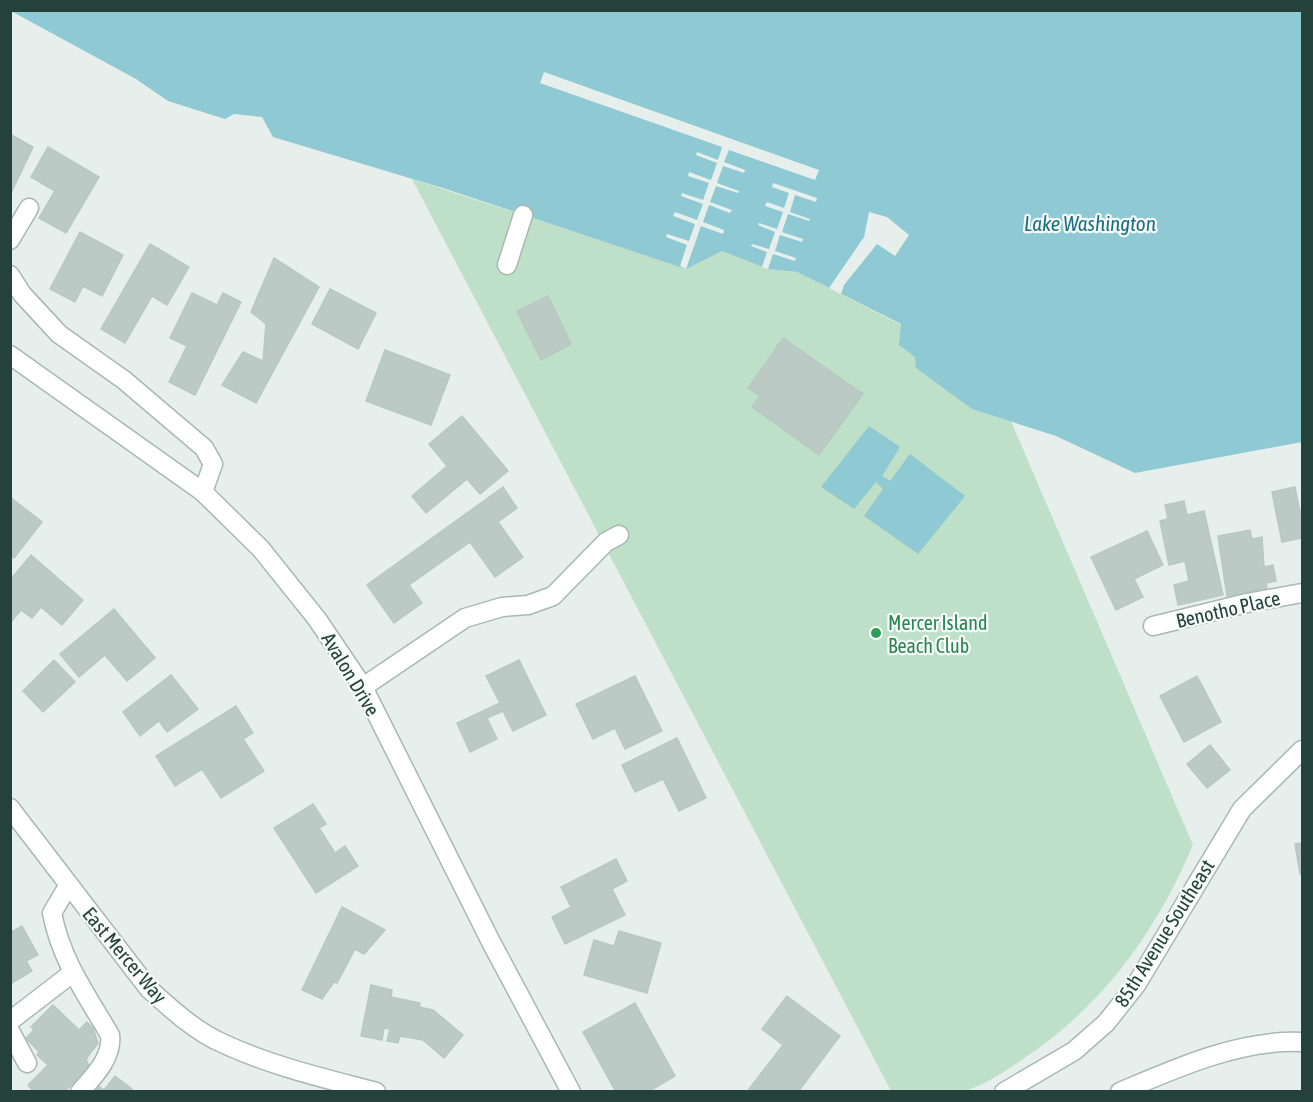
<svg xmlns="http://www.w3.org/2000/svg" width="1313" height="1102" font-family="'Asap Condensed',sans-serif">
<rect width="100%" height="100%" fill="#e6efeb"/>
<path fill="#bfe0c8" d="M 412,179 L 686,268 L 722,251 L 768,269 L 797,272 L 901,325 L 915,357 L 972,409 L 1011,421 L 1193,845 C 1156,932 1103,1006 1023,1059 C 1006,1071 987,1083 968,1090 C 953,1096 909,1091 891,1091 Z"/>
<g fill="#8ec9d4">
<path d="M 11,11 L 1302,11 L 1302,442 L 1135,473 L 1056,436 L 972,409 L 916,368 L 915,357 L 899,345 L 901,324 L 797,272 L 768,269 L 722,251 L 686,269 L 446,189 L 273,137 L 262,117 L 234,114 L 225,119 L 168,101 L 136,79 Z"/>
<path d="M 869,426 L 900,447 L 882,476 L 890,481 L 910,454 L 965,496 L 918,554 L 864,516 L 883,489 L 876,482 L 854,509 L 821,487 Z"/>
</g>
<g fill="#e6efeb">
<path d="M 544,72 L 819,170 L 815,180 L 729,150 L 724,162 L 745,170 L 744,173 L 723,166 L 717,183 L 739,191 L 738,193 L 716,186 L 710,202 L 732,210 L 730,213 L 709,205 L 703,222 L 724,230 L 723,234 L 701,226 L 686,269 L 680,266 L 687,245 L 666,237 L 667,234 L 689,241 L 695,224 L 673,216 L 675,212 L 697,220 L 703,204 L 681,196 L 682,193 L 703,200 L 709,183 L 688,176 L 689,172 L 711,180 L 717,163 L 696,155 L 697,152 L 718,160 L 722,147 L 540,83 Z"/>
<path d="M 773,183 L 817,198 L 816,202 L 795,195 L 790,212 L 810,219 L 809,221 L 788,214 L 782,232 L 803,239 L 802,242 L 780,235 L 775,251 L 796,258 L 795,261 L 773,254 L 768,269 L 762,267 L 767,252 L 751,246 L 752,244 L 769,249 L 775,232 L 758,225 L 759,223 L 777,229 L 783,212 L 765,206 L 767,202 L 784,208 L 789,193 L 772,187 Z"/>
<path d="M 869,212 L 887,217 L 909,235 L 895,256 L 877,244 L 844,285 L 841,294 L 829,288 L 864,237 Z"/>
</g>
<g fill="#bbcac4" stroke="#b8c9c2" stroke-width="1.5">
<path d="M 10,134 L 33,147 L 10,195 Z"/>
<path d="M 48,147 L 99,177 L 66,233 L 39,218 L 55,191 L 31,177 Z"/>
<path d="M 80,232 L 123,255 L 102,296 L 83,286 L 75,302 L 50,289 Z"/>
<path d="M 150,244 L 189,267 L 167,305 L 152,296 L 125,343 L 101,329 Z"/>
<path d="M 274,258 L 319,287 L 256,403 L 222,385 L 243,352 L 263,361 L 266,324 L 251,312 Z"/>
<path d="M 330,289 L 376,313 L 358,349 L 312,324 Z"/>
<path d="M 192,293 L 217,305 L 223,293 L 241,302 L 195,395 L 169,382 L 187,346 L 170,338 Z"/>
<path d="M 548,296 L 571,344 L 541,360 L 517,311 Z"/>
<path d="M 783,338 L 863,394 L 819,455 L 752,407 L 760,396 L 748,388 Z"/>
<path d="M 385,350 L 450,375 L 431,425 L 366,401 Z"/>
<path d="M 462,416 L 508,471 L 480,494 L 467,479 L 426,513 L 412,496 L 447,466 L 429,444 Z"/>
<path d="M 503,487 L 517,508 L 498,522 L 523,557 L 495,577 L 470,542 L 409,585 L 422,603 L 394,623 L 367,585 Z"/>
<path d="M 1295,487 L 1300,512 L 1302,511 L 1302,538 L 1282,542 L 1272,492 Z"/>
<path d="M 10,497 L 42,522 L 14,558 L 10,555 Z"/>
<path d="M 1184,501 L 1187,515 L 1204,511 L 1223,595 L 1178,605 L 1174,585 L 1189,581 L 1185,561 L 1169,565 L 1160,521 L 1168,519 L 1165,505 Z"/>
<path d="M 1250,530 L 1252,539 L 1262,537 L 1264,567 L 1273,565 L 1276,581 L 1266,583 L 1267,588 L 1227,596 L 1218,536 Z"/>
<path d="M 1147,531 L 1163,565 L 1134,579 L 1143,597 L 1116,610 L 1091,557 Z"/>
<path d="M 31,555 L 83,600 L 62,625 L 41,607 L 32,618 L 21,610 L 10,623 L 10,580 Z"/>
<path d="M 114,609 L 155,658 L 127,681 L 105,655 L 79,677 L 60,654 Z"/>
<path d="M 54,660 L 75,682 L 43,712 L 23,691 Z"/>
<path d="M 519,660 L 546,715 L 513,731 L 503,711 L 487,718 L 497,739 L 470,752 L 457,723 L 500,703 L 486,676 Z"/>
<path d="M 171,675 L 198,709 L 167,732 L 159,721 L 140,736 L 123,712 Z"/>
<path d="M 635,676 L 662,731 L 625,749 L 615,728 L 593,739 L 576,704 Z"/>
<path d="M 1197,676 L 1221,722 L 1184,742 L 1160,696 Z"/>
<path d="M 236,706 L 253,733 L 243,739 L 264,771 L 221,798 L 202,769 L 175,786 L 156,756 Z"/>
<path d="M 677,738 L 706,798 L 679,811 L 663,779 L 635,792 L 622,765 Z"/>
<path d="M 1210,745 L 1230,770 L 1207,788 L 1187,764 Z"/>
<path d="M 313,804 L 326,824 L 319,828 L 335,853 L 345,846 L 358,866 L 316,893 L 274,828 Z"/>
<path d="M 1302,843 L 1302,873 L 1300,874 L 1295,844 Z"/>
<path d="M 616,859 L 627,881 L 612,889 L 625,915 L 565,944 L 552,917 L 571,907 L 561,887 Z"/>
<path d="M 342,907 L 385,930 L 364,954 L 355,949 L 337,983 L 334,982 L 322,999 L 302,990 Z"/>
<path d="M 22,926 L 38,955 L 26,961 L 32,971 L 12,983 L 10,933 Z"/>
<path d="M 619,931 L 661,943 L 647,993 L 584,975 L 594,940 L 614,946 Z"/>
<path d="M 371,985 L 392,990 L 391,997 L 420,1003 L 419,1007 L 433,1010 L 463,1035 L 444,1058 L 423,1040 L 400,1036 L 398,1043 L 387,1041 L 390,1029 L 384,1028 L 382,1040 L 361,1036 Z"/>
<path d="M 787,996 L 840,1036 L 798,1092 L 753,1092 L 749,1089 L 783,1045 L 762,1029 Z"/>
<path d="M 635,1003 L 675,1076 L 648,1092 L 616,1092 L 583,1032 Z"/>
<path d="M 53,1005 L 79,1030 L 87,1022 L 93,1028 L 98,1043 L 86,1059 L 89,1066 L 64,1092 L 58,1089 L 55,1092 L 34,1092 L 28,1085 L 48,1065 L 37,1055 L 39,1052 L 26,1038 L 34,1030 L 31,1027 Z"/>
<path d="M 115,1076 L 132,1089 L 130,1092 L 91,1092 L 97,1085 L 104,1090 Z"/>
</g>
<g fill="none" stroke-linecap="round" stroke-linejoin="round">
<defs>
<g id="minor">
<path d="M 10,240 L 29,208"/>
<path d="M 507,265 L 523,215"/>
<path d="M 10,275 L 22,294 L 59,334 L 124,380 L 204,448 L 213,464 L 203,492"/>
<path d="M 10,355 L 203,492 L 261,549 L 317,619 L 363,687 L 491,942 L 571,1092"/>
<path d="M 1153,626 L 1247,603 L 1302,593"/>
<path d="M 363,687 L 465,618 L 502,607 L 528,605 L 553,596 L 606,542 L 619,535"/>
<path d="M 10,808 L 149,989 C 171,1009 195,1031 222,1043 C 271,1066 324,1078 376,1092"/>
<path d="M 68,886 L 52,913 C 61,960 86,994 110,1035 C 113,1057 94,1076 80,1092"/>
<path d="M 10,1021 L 71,974"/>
<path d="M 10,1031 L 27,1063"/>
<path d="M 1004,1092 L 1074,1051 L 1106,1023 L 1136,985 L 1242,809 L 1302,750"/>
<path d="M 1120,1092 C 1176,1068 1241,1039 1302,1042"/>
</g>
</defs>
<use href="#minor" stroke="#a8b8b2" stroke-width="21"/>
<use href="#minor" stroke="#fff" stroke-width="18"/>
</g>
<circle fill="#2e9e5b" stroke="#f7fbf9" stroke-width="2" cx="876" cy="633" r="6"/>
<g text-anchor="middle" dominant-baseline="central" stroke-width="4.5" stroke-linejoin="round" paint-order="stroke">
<g font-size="20" fill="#24423a" stroke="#f7fbf9">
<text transform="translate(1228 609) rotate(-13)">Benotho Place</text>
<text transform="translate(351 674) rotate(59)">Avalon Drive</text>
<text transform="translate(1164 933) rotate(-58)">85th Avenue Southeast</text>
<text transform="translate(125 955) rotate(50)">East Mercer Way</text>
</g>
<g font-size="20" fill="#27864d" stroke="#f7fbf9" text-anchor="start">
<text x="888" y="622">Mercer Island<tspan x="888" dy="23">Beach Club</tspan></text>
</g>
<g font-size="21" font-style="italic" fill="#1c6f80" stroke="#f7fbf9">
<text x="1090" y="223">Lake Washington</text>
</g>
</g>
<rect width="1313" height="1102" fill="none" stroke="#24423a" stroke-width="24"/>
</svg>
